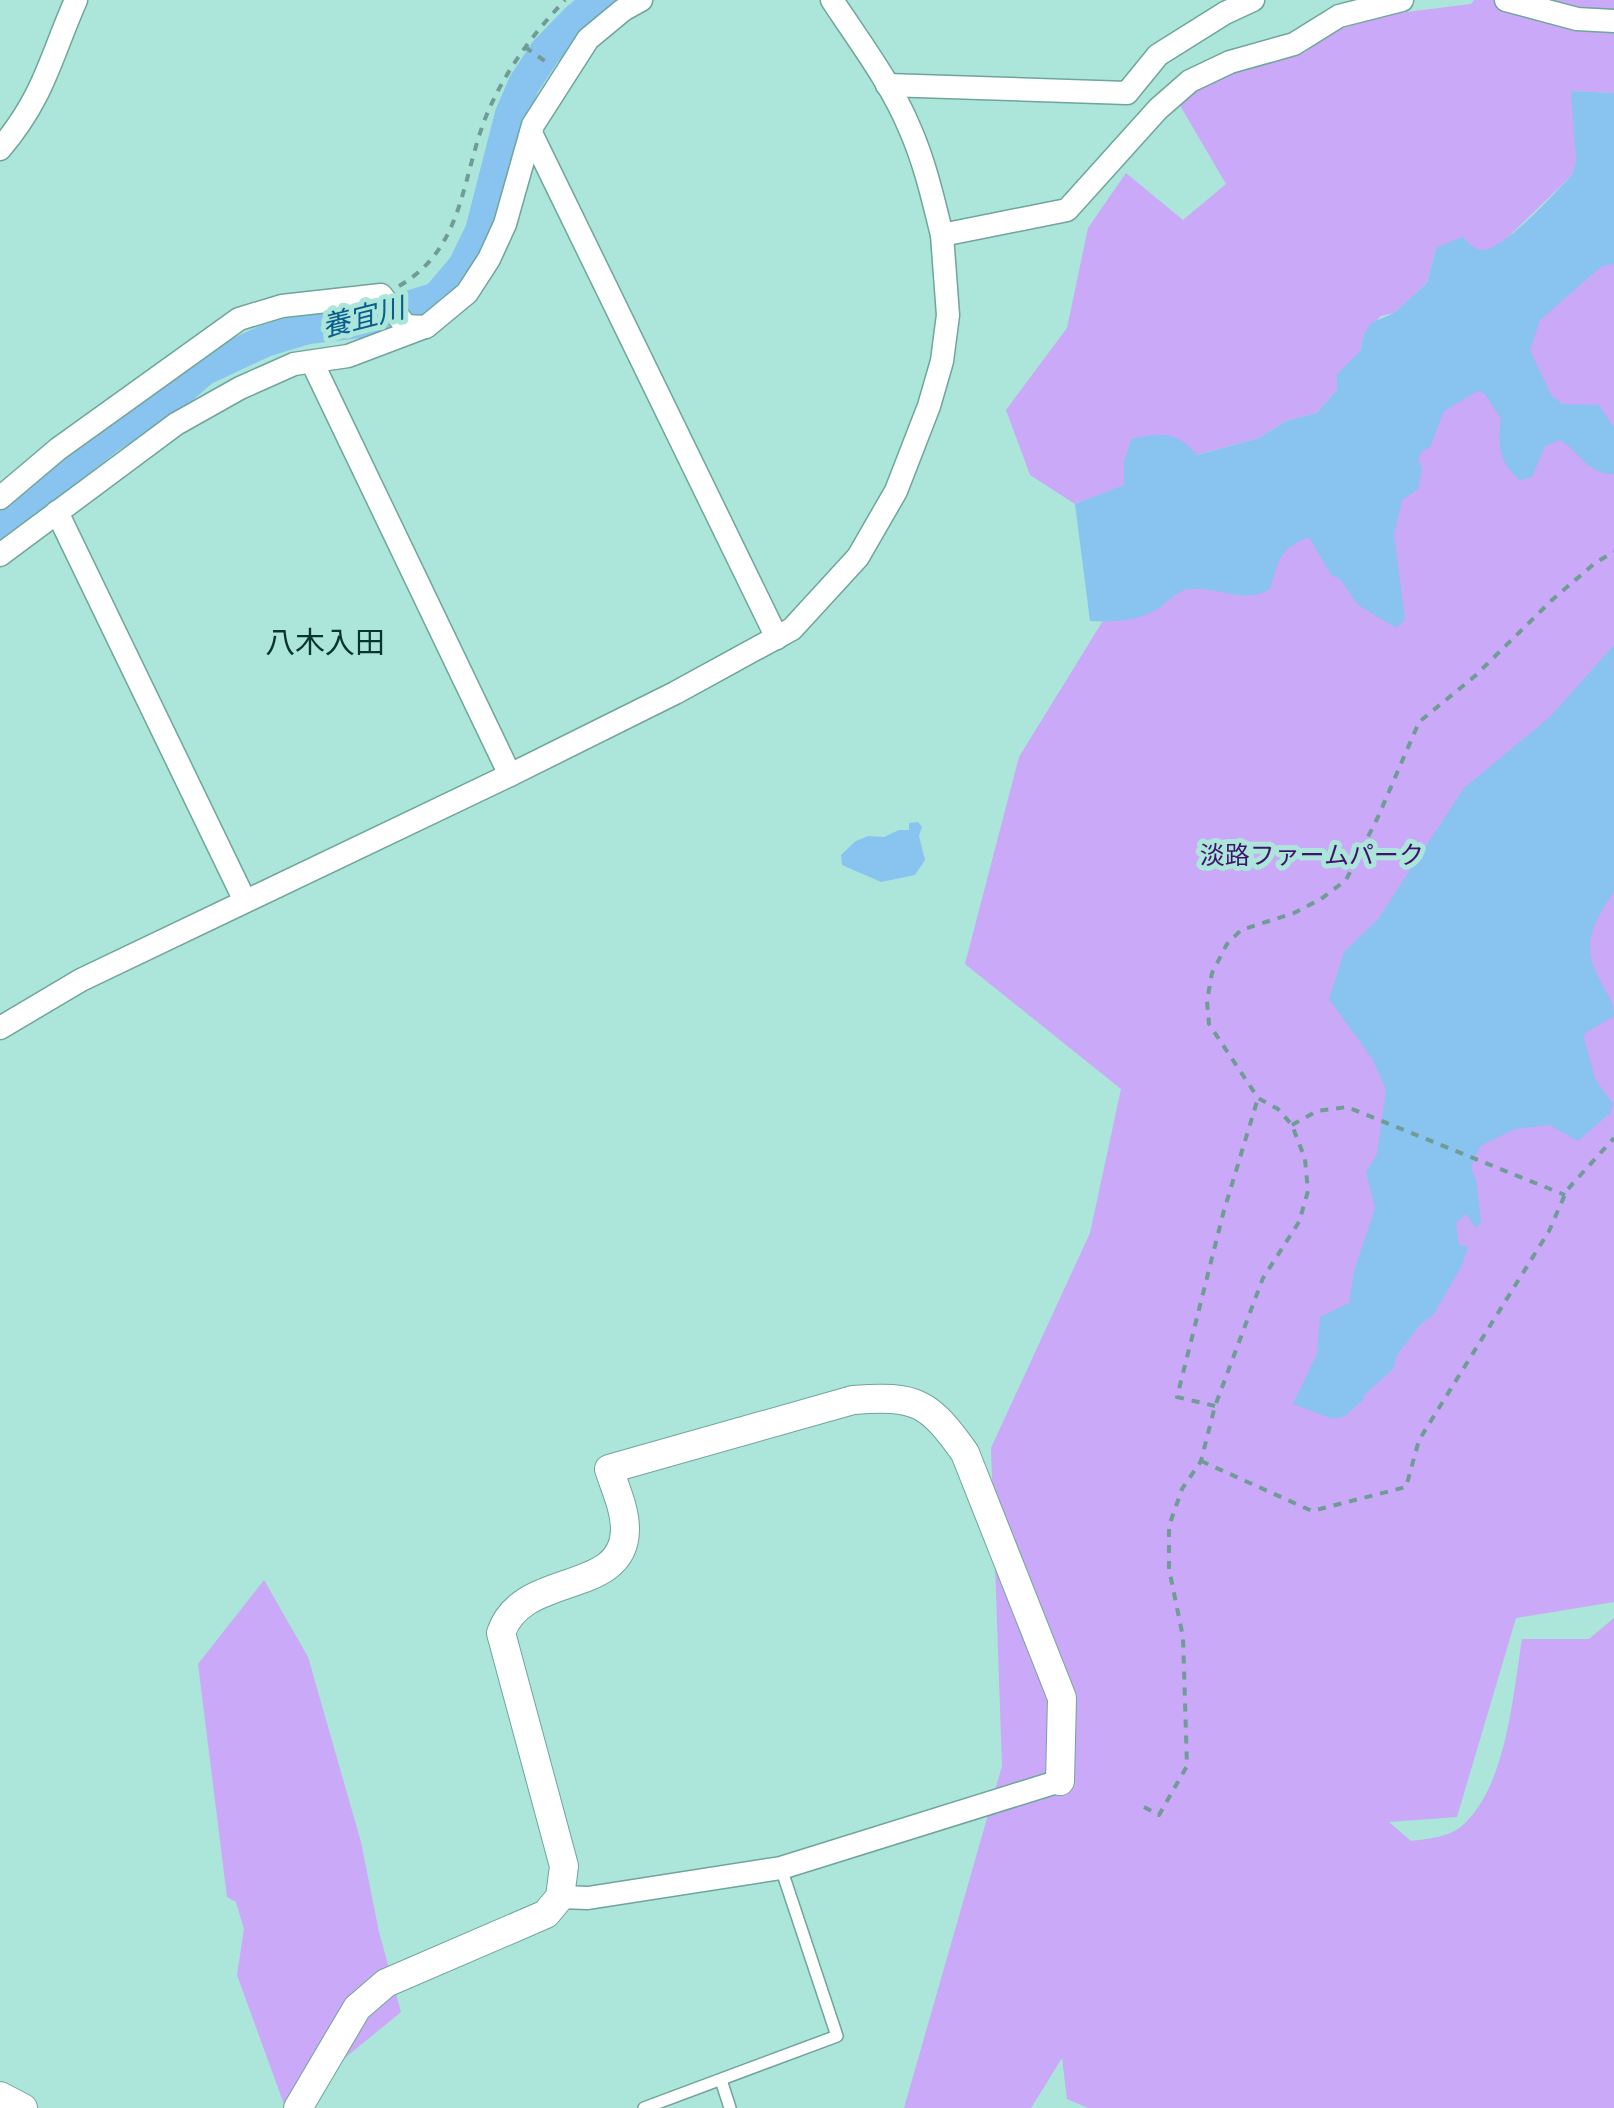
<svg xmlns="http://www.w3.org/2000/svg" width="1614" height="2108" font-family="Montserrat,'Noto Sans JP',sans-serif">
<rect width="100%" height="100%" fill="#ace5da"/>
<g fill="#c9a9f8">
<path d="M 1474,0 L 1614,0 L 1614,93 L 1572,91 L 1576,161 L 1572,175 L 1501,244 L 1485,251 L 1436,248 L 1427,283 L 1394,313 L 1381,316 L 1364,334 L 1360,351 L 1337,390 L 1317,413 L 1286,421 L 1259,438 L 1196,455 L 1124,462 L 1125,485 L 1075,504 L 1030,475 L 1006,410 L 1067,328 L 1088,228 L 1126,173 L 1183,220 L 1226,184 L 1178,102 L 1211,80 L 1304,53 L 1333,31 L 1391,14 L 1471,4 Z"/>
<path d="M 1614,209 L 1614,1602 L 1516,1618 L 1457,1817 L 1389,1822 L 1411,1841 C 1428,1839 1450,1837 1463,1825 C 1507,1785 1513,1694 1522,1639 L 1589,1639 L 1614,1618 L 1614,2108 L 1088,2108 L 1067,2099 L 1062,2058 L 1031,2108 L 904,2108 L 1002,1766 L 991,1448 L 1090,1233 L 1121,1089 L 965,964 L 1019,757 L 1157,533 Z"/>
<path d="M 264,1580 L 308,1657 L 361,1842 L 379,1932 L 401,2012 L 285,2107 L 237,1975 L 244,1929 L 236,1902 L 227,1897 L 198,1664 Z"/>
</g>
<g fill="#89c3ef">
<path d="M 1571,91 L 1614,93 L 1614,264 L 1602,266 L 1540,320 L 1530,350 L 1551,395 L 1562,404 L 1599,405 L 1614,428 L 1614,474 C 1589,476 1579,451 1560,440 L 1545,446 L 1532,477 L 1520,480 C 1499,464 1497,442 1501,419 L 1485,394 L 1477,391 L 1444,411 L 1430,447 L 1422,451 L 1418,460 L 1422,469 L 1418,489 L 1402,500 L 1394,534 L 1405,620 L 1396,628 L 1358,605 L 1340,579 L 1331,575 L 1309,537 C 1279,549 1279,559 1270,589 C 1243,606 1214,583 1185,590 C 1175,593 1167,602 1159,608 C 1137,622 1115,622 1090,621 L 1075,504 L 1124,485 L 1124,462 L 1131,439 C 1159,432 1178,431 1197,455 L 1259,438 L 1286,421 L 1317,413 L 1337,390 L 1337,374 L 1360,351 L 1364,334 L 1371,323 L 1394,313 L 1427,283 L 1436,248 L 1462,237 C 1468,242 1473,249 1481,250 C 1503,252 1555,192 1572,175 L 1576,161 Z"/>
<path d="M 1614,645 L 1614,891 C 1591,928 1579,944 1603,986 C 1608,996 1614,1004 1614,1016 L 1585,1033 L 1584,1038 L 1595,1079 L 1613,1104 L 1610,1113 L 1578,1141 L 1549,1125 L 1515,1129 L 1480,1146 L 1471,1167 L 1476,1180 L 1481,1223 L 1476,1228 L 1466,1214 L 1456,1223 L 1459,1245 L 1468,1247 L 1462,1265 L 1434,1314 L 1420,1325 L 1397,1355 L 1393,1369 L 1363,1396 L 1364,1399 L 1345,1416 L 1333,1419 L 1293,1404 L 1317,1354 L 1320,1317 L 1349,1303 L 1354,1271 L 1375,1208 L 1366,1172 L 1377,1154 L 1386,1090 L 1373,1060 L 1329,999 L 1344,952 L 1378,919 L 1464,788 L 1550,717 Z"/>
<path d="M 918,822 L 922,827 L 919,836 L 925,860 L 915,875 L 881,882 L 842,865 L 841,855 L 856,841 L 868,836 L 884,837 L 899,830 L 909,830 L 909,823 Z"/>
</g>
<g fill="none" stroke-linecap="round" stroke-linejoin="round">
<path stroke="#89c3ef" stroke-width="32" d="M 0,524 L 108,438 L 171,398 L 203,370 L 265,341 L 308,328 L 359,322 L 437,298 L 464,266 L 481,231 L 511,114 L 524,84 L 545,52 L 578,18 L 601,0"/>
<defs>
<g id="service">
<path d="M 721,2080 L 730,2108"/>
<path d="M 644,2108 L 837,2036 L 781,1868"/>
</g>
<g id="minor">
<path d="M 832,0 C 859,41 891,83 910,129 C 925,163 933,199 942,235 L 1067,210 L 1158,109 L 1190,81 L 1230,62 L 1294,44 L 1339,16 L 1402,0"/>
<path d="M 1506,0 L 1577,19 L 1614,21"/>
<path d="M 887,85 L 1127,93 L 1158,55 L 1225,13 L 1253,0"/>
<path d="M 531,133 L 777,638"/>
<path d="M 0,149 C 44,97 50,59 76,0"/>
<path d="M 312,362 L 510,775"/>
<path d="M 0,498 L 58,449 L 239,319 L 282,306 L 381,295 L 406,326 L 426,327 L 467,293 L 489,259 L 505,224 L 533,125 L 588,39 L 623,10 L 641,0"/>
<path d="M 57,512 L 245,901"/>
<path d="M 0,555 L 176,424 L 240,388 L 294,364 L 348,356 L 422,328"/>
<path d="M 0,1028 L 81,980 L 510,775 L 675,693 L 792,629 L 858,557 L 896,491 L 929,406 L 942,361 L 948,315 L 942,235"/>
<path d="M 560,1897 L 588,1898 L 781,1868 L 1060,1781"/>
</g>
<g id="tertiary">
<path d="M 0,2096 L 23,2108"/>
<path d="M 298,2108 L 357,2008 L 386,1983 L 546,1914 L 560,1897 L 564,1866 L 501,1633 C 522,1570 625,1597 625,1529 C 625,1509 615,1488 609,1469 L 853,1400 C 916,1395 929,1402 965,1453 L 1062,1698 L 1060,1781"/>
</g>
</defs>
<use href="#service" stroke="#6fa59b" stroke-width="14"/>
<use href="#minor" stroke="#6fa59b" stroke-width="25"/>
<use href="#tertiary" stroke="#6fa59b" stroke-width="30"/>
<g stroke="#6f9c94" stroke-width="4" stroke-dasharray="8 8" stroke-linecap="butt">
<path d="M 525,47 L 549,64"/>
<path d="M 399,286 C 465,248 461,177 487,114 C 505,71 533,34 565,0"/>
<path d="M 1292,1125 L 1317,1111 L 1347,1107 L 1565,1195"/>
<path d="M 1215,1406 L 1177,1397 L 1223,1214 L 1258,1098"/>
<path d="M 1201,1461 L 1312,1511 L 1406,1487 L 1419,1440 L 1549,1231 L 1567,1190 L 1614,1138"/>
<path d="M 1144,1807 L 1159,1815 L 1187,1766 L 1183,1637 L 1169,1569 L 1169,1526 L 1182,1489 L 1201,1461 L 1215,1406 L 1263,1278 L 1299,1222 L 1308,1191 L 1305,1159 L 1292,1125 L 1278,1109 L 1258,1098 L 1209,1024 L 1207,1001 L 1212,973 L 1227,944 L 1241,930 L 1294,913 L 1321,899 L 1346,880 L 1378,817 L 1419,722 L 1475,676 L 1552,600 L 1595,563 L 1614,552"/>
</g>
<use href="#service" stroke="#fff" stroke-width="11"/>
<use href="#minor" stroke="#fff" stroke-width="22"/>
<use href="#tertiary" stroke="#fff" stroke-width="28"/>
</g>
<g text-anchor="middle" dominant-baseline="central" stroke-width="10" stroke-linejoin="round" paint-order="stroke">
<g font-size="25" fill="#40136b" stroke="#ace5da">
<text x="1312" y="855">淡路ファームパーク</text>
</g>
<g font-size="28" font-style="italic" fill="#085d8c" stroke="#ace5da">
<text transform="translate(363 317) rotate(-14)">養宜川</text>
</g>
<g font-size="30" fill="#09352f" stroke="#ace5da">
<text x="325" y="642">八木入田</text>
</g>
</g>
</svg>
